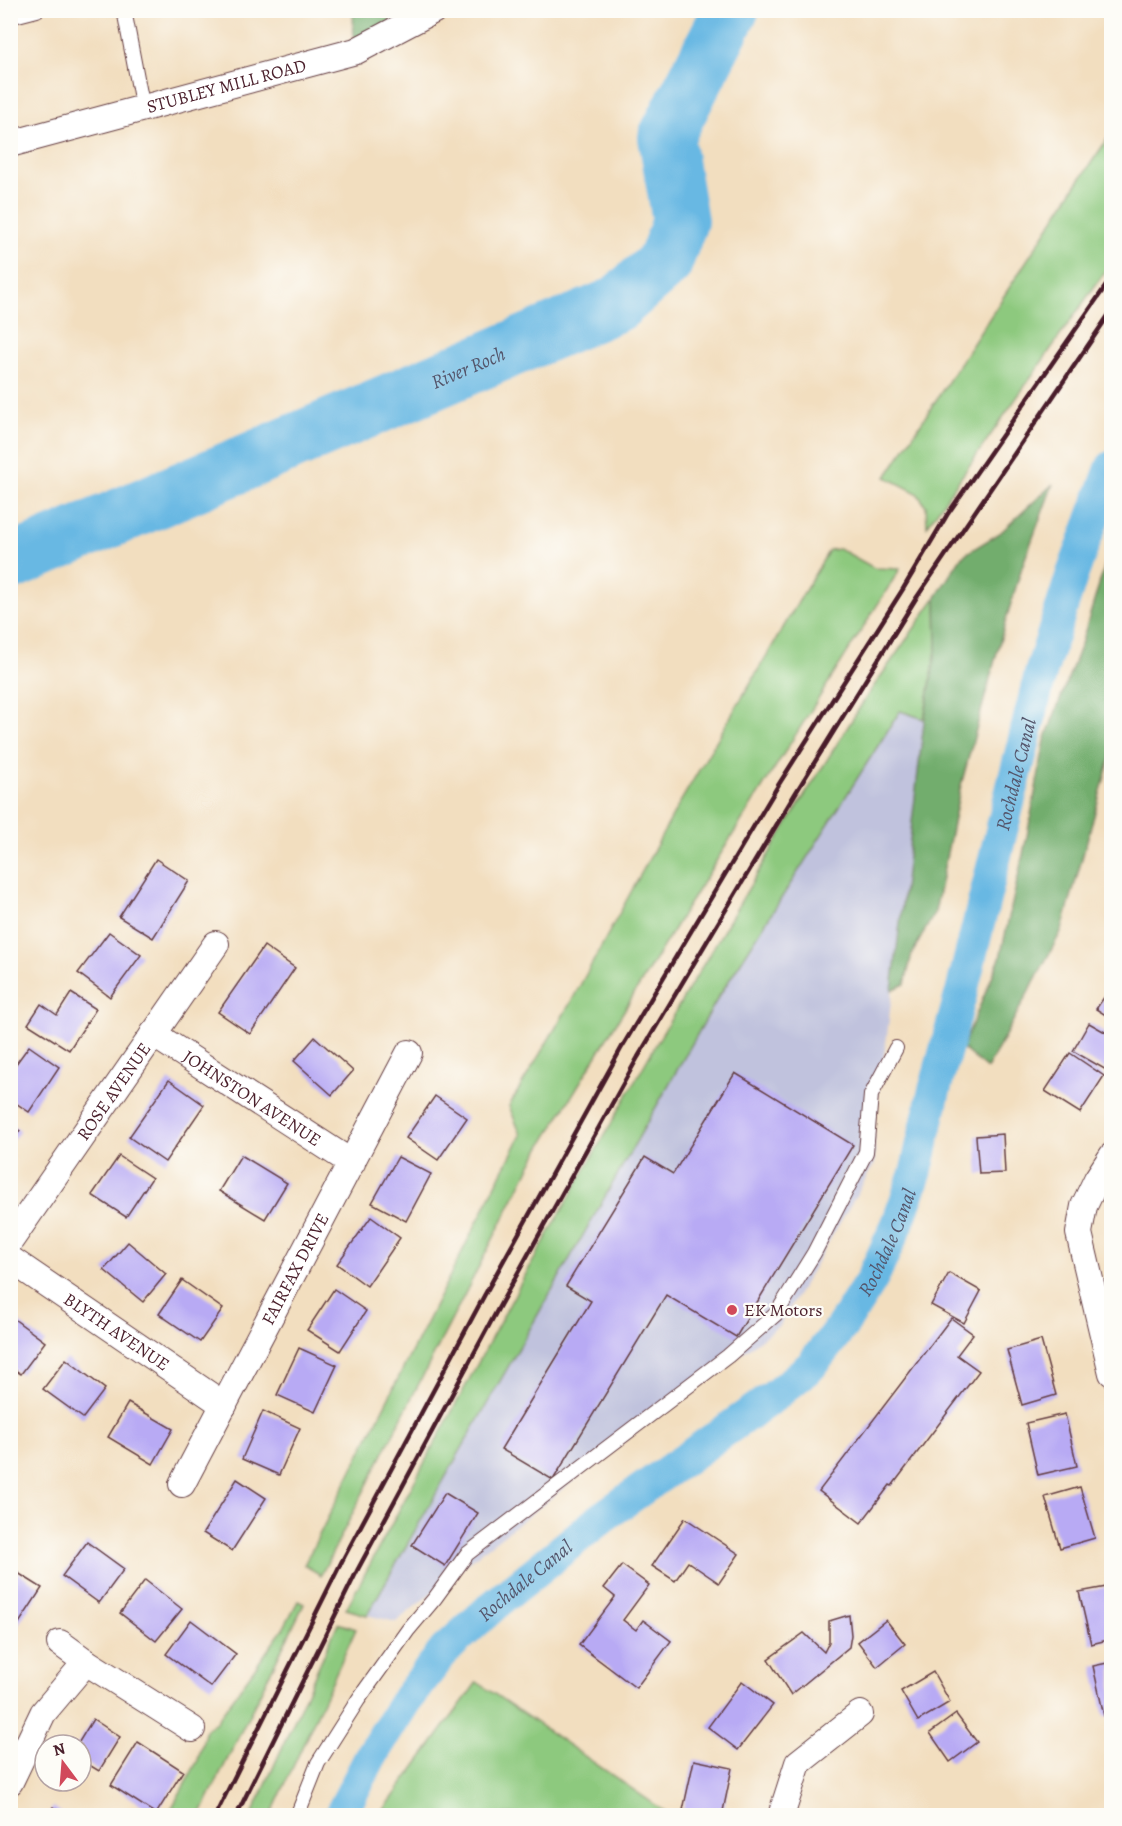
<svg xmlns="http://www.w3.org/2000/svg" width="1122" height="1826" font-family="Alegreya,serif">
<rect width="100%" height="100%" fill="#fdfcf7"/>
<filter id="ink" filterUnits="userSpaceOnUse"><feTurbulence type="fractalNoise" baseFrequency=".0167" numOctaves="2"/><feDisplacementMap in="SourceGraphic" scale="12" xChannelSelector="R" yChannelSelector="G"/><feConvolveMatrix kernelMatrix="1 2 1 2 8 2 1 2 1" color-interpolation-filters="sRGB"/></filter>
<filter id="wash" filterUnits="userSpaceOnUse"><feTurbulence type="fractalNoise" baseFrequency=".008" numOctaves="4" result="noise"/><feDisplacementMap in="SourceGraphic" scale="24" xChannelSelector="R" yChannelSelector="G"/><feGaussianBlur stdDeviation="1.35" result="paint"/><feColorMatrix in="noise" values="0 0 0 0 0 0 0 0 0 0 0 0 0 0 0 0 0 1.4 0 .05"/><feComposite in="paint" operator="in"/></filter>
<g filter="url(#wash)">
<rect width="100%" height="100%" fill="#f2debf"/>
<path fill="#c0c2dd" d="M 900,711 L 924,719 L 887,1036 L 874,1117 L 875,1163 L 780,1325 L 643,1427 L 475,1557 L 396,1622 L 367,1615 L 718,998 Z"/>
<g fill="#8dc97e" stroke="#6c7454" stroke-width="1.5">
<path d="M 1111,134 L 1111,263 L 927,526 L 926,506 L 917,493 L 886,477 L 1076,185 Z"/>
<path d="M 840,549 L 874,568 L 900,569 L 686,909 L 537,1153 L 321,1575 L 304,1565 L 521,1135 L 509,1106 L 571,1002 L 679,804 L 829,550 Z"/>
<path d="M 936,597 L 937,645 L 924,719 L 900,711 L 718,998 L 367,1615 L 346,1609 L 523,1279 L 659,1039 L 785,827 L 867,696 Z"/>
<path d="M 298,1601 L 304,1604 L 200,1815 L 168,1815 L 198,1760 L 206,1729 L 216,1722 L 283,1629 Z"/>
<path d="M 338,1623 L 356,1629 L 271,1815 L 252,1815 Z"/>
<path d="M 477,1682 L 670,1815 L 380,1815 Z"/>
</g>
<g fill="#72ad6d" stroke="#5e664c" stroke-width="1.5">
<path d="M 353,11 L 409,11 L 354,42 Z"/>
<path d="M 1053,484 L 1022,567 L 1005,623 L 960,789 L 935,912 L 912,954 L 905,984 L 892,990 L 924,722 L 937,645 L 936,597 L 962,556 L 1000,533 Z"/>
<path d="M 1111,545 L 1111,755 L 1062,930 L 987,1069 L 962,1048 L 1000,958 L 1027,836 L 1045,740 L 1081,644 Z"/>
</g>
<g fill="none" stroke-linecap="round" stroke-linejoin="round">
<path stroke="#68b8e3" stroke-width="33" id="s1" d="M 340,1816 L 371,1756 L 406,1700 L 445,1650 L 493,1606 L 604,1516 L 773,1397 L 811,1366 L 842,1326 L 871,1281 L 897,1225 L 916,1172 L 934,1092 L 962,990 L 1041,672 L 1072,575 L 1112,467"/>
<path stroke="#68b8e3" stroke-width="56" id="s2" d="M 10,563 L 617,304 L 665,262 L 680,221 L 666,137 L 731,10"/>
</g>
<g id="blocks">
<g fill="#b8aaf4">
<path d="M 156,859 L 189,881 L 153,938 L 119,917 Z"/>
<path d="M 109,932 L 141,955 L 110,997 L 78,973 Z"/>
<path d="M 264,946 L 295,968 L 250,1034 L 218,1012 Z"/>
<path d="M 1112,986 L 1112,1019 L 1096,1009 Z"/>
<path d="M 71,993 L 96,1009 L 69,1050 L 28,1024 L 41,1004 L 57,1015 Z"/>
<path d="M 1089,1023 L 1112,1036 L 1112,1065 L 1108,1071 L 1073,1051 Z"/>
<path d="M 315,1037 L 353,1071 L 332,1095 L 294,1061 Z"/>
<path d="M 29,1046 L 59,1067 L 29,1112 L 10,1099 L 10,1072 Z"/>
<path d="M 1070,1053 L 1104,1076 L 1080,1113 L 1045,1091 Z"/>
<path d="M 735,1073 L 853,1145 L 736,1337 L 666,1295 L 553,1480 L 501,1449 L 591,1301 L 566,1286 L 645,1157 L 673,1174 Z"/>
<path d="M 169,1080 L 204,1105 L 165,1162 L 129,1137 Z"/>
<path d="M 435,1096 L 467,1118 L 438,1160 L 406,1138 Z"/>
<path d="M 10,1124 L 20,1131 L 10,1143 Z"/>
<path d="M 1003,1134 L 1005,1173 L 979,1174 L 976,1136 Z"/>
<path d="M 241,1155 L 287,1183 L 265,1219 L 219,1191 Z"/>
<path d="M 119,1156 L 152,1178 L 126,1217 L 92,1195 Z"/>
<path d="M 398,1157 L 431,1174 L 406,1221 L 372,1203 Z"/>
<path d="M 371,1217 L 400,1238 L 367,1286 L 337,1264 Z"/>
<path d="M 128,1242 L 166,1274 L 143,1302 L 104,1270 Z"/>
<path d="M 949,1273 L 981,1291 L 964,1323 L 931,1305 Z"/>
<path d="M 182,1280 L 223,1309 L 200,1342 L 159,1314 Z"/>
<path d="M 334,1289 L 366,1311 L 340,1351 L 307,1330 Z"/>
<path d="M 10,1316 L 45,1342 L 21,1374 L 10,1367 Z"/>
<path d="M 951,1318 L 973,1334 L 957,1355 L 979,1371 L 892,1486 L 890,1485 L 861,1523 L 819,1491 Z"/>
<path d="M 1041,1340 L 1056,1395 L 1022,1405 L 1007,1350 Z"/>
<path d="M 299,1348 L 337,1365 L 315,1412 L 277,1395 Z"/>
<path d="M 66,1359 L 105,1389 L 83,1418 L 43,1389 Z"/>
<path d="M 128,1403 L 173,1429 L 153,1464 L 108,1437 Z"/>
<path d="M 263,1411 L 300,1428 L 279,1475 L 242,1459 Z"/>
<path d="M 1065,1414 L 1077,1466 L 1038,1475 L 1026,1423 Z"/>
<path d="M 237,1479 L 266,1498 L 232,1551 L 203,1533 Z"/>
<path d="M 1080,1487 L 1095,1538 L 1060,1548 L 1045,1497 Z"/>
<path d="M 445,1493 L 478,1513 L 445,1566 L 412,1545 Z"/>
<path d="M 685,1518 L 739,1554 L 719,1583 L 688,1562 L 675,1581 L 652,1566 Z"/>
<path d="M 87,1542 L 124,1569 L 99,1603 L 62,1576 Z"/>
<path d="M 622,1565 L 649,1585 L 623,1620 L 636,1630 L 643,1620 L 671,1641 L 636,1688 L 579,1645 L 615,1597 L 604,1588 Z"/>
<path d="M 10,1568 L 42,1588 L 10,1637 Z"/>
<path d="M 145,1580 L 182,1609 L 156,1641 L 120,1613 Z"/>
<path d="M 1112,1586 L 1112,1639 L 1091,1644 L 1079,1592 Z"/>
<path d="M 849,1615 L 851,1635 L 849,1647 L 791,1695 L 768,1659 L 804,1633 L 824,1652 L 829,1642 L 829,1621 Z"/>
<path d="M 191,1620 L 236,1654 L 211,1687 L 166,1654 Z"/>
<path d="M 886,1620 L 905,1644 L 877,1667 L 858,1642 Z"/>
<path d="M 1112,1662 L 1112,1715 L 1104,1716 L 1093,1666 Z"/>
<path d="M 933,1672 L 950,1702 L 918,1721 L 901,1691 Z"/>
<path d="M 742,1681 L 773,1705 L 738,1750 L 708,1727 Z"/>
<path d="M 956,1714 L 977,1742 L 950,1762 L 930,1733 Z"/>
<path d="M 93,1719 L 120,1737 L 99,1771 L 81,1760 L 81,1745 L 77,1745 Z"/>
<path d="M 138,1742 L 183,1771 L 156,1814 L 111,1785 Z"/>
<path d="M 694,1760 L 732,1768 L 722,1816 L 709,1816 L 683,1810 Z"/>
<path d="M 53,1807 L 66,1816 L 47,1816 Z"/>
</g>
</g>
</g>
<g filter="url(#ink)">
<use href="#blocks" fill-opacity="0" stroke="#633c41" stroke-width="1.5"/>
<g fill="none" stroke-linecap="round" stroke-linejoin="round">
<defs>
<g id="lane">
<path d="M 124,10 L 143,109"/>
<path d="M 10,17 L 37,10"/>
<path d="M 297,1816 L 318,1763 L 358,1700 L 408,1630 L 435,1598 L 467,1554 L 728,1356 L 776,1314 L 814,1253 L 866,1152 L 871,1095 L 896,1048"/>
</g>
<g id="street">
<path id="s3" d="M 10,144 L 356,51 L 434,10"/>
<path id="s4" d="M 153,1034 L 352,1163"/>
<path d="M 1112,1156 L 1097,1179 L 1084,1206 L 1079,1233 L 1112,1373"/>
<path id="s5" d="M 10,1241 L 216,944"/>
<path id="s6" d="M 10,1259 L 224,1405"/>
<path id="s7" d="M 182,1484 L 409,1053"/>
<path d="M 60,1643 L 86,1662"/>
<path d="M 10,1782 L 43,1713 L 86,1662 L 192,1729"/>
<path d="M 781,1816 L 798,1763 L 860,1714"/>
</g>
</defs>
<use href="#lane" stroke="#633c41" stroke-width="16"/>
<use href="#street" stroke="#633c41" stroke-width="28"/>
<use href="#lane" stroke="#fff" stroke-width="14"/>
<use href="#street" stroke="#fff" stroke-width="26"/>
<g stroke="#4a1f2b" stroke-width="4.5">
<path d="M 215,1816 L 342,1561 L 484,1296 L 622,1047 L 779,784 L 903,589 L 947,515 L 1112,277"/>
<path d="M 236,1816 L 358,1569 L 500,1305 L 638,1057 L 795,794 L 915,600 L 1112,310"/>
</g>
</g>
</g>
<circle fill="#d1495b" stroke="#fdfcf7" stroke-width="2" cx="732" cy="1310" r="6"/>
<g text-anchor="middle" dominant-baseline="central" stroke-width="4.5" stroke-linejoin="round" paint-order="stroke">
<g font-size="18" fill="#4a1f2b" stroke="#fdfcf7">
<text stroke="none"><textPath href="#s3" startOffset="224">STUBLEY MILL ROAD</textPath></text>
<text stroke="none"><textPath href="#s5" startOffset="182">ROSE AVENUE</textPath></text>
<text stroke="none"><textPath href="#s4" startOffset="118">JOHNSTON AVENUE</textPath></text>
<text stroke="none"><textPath href="#s7" startOffset="243">FAIRFAX DRIVE</textPath></text>
<text stroke="none"><textPath href="#s6" startOffset="129">BLYTH AVENUE</textPath></text>
</g>
<g font-size="18" fill="#4a1f2b" stroke="#fdfcf7" text-anchor="start">
<text x="744" y="1310">EK Motors</text>
</g>
<g font-size="20" font-style="italic" fill="#54556b" stroke="#fdfcf7">
<text stroke="none"><textPath href="#s2" startOffset="498">River Roch</textPath></text>
<text stroke="none"><textPath href="#s1" startOffset="1293">Rochdale Canal</textPath></text>
<text stroke="none"><textPath href="#s1" startOffset="807">Rochdale Canal</textPath></text>
<text stroke="none"><textPath href="#s1" startOffset="303">Rochdale Canal</textPath></text>
</g>
</g>
<rect width="1122" height="1826" fill="none" stroke="#fdfcf7" stroke-width="36"/>
<g transform="translate(63 1763) rotate(344)"><circle r="28" fill="#fdfcf7" stroke="#b5a4a5" stroke-width="1.5"/>
<path d="M0-4.5L10 22L0 15L-10 22Z" fill="#d1495b"/>
<text y="-9" font-size="16" font-weight="bold" text-anchor="middle" fill="#4a1f2b">N</text>
</g>
</svg>
